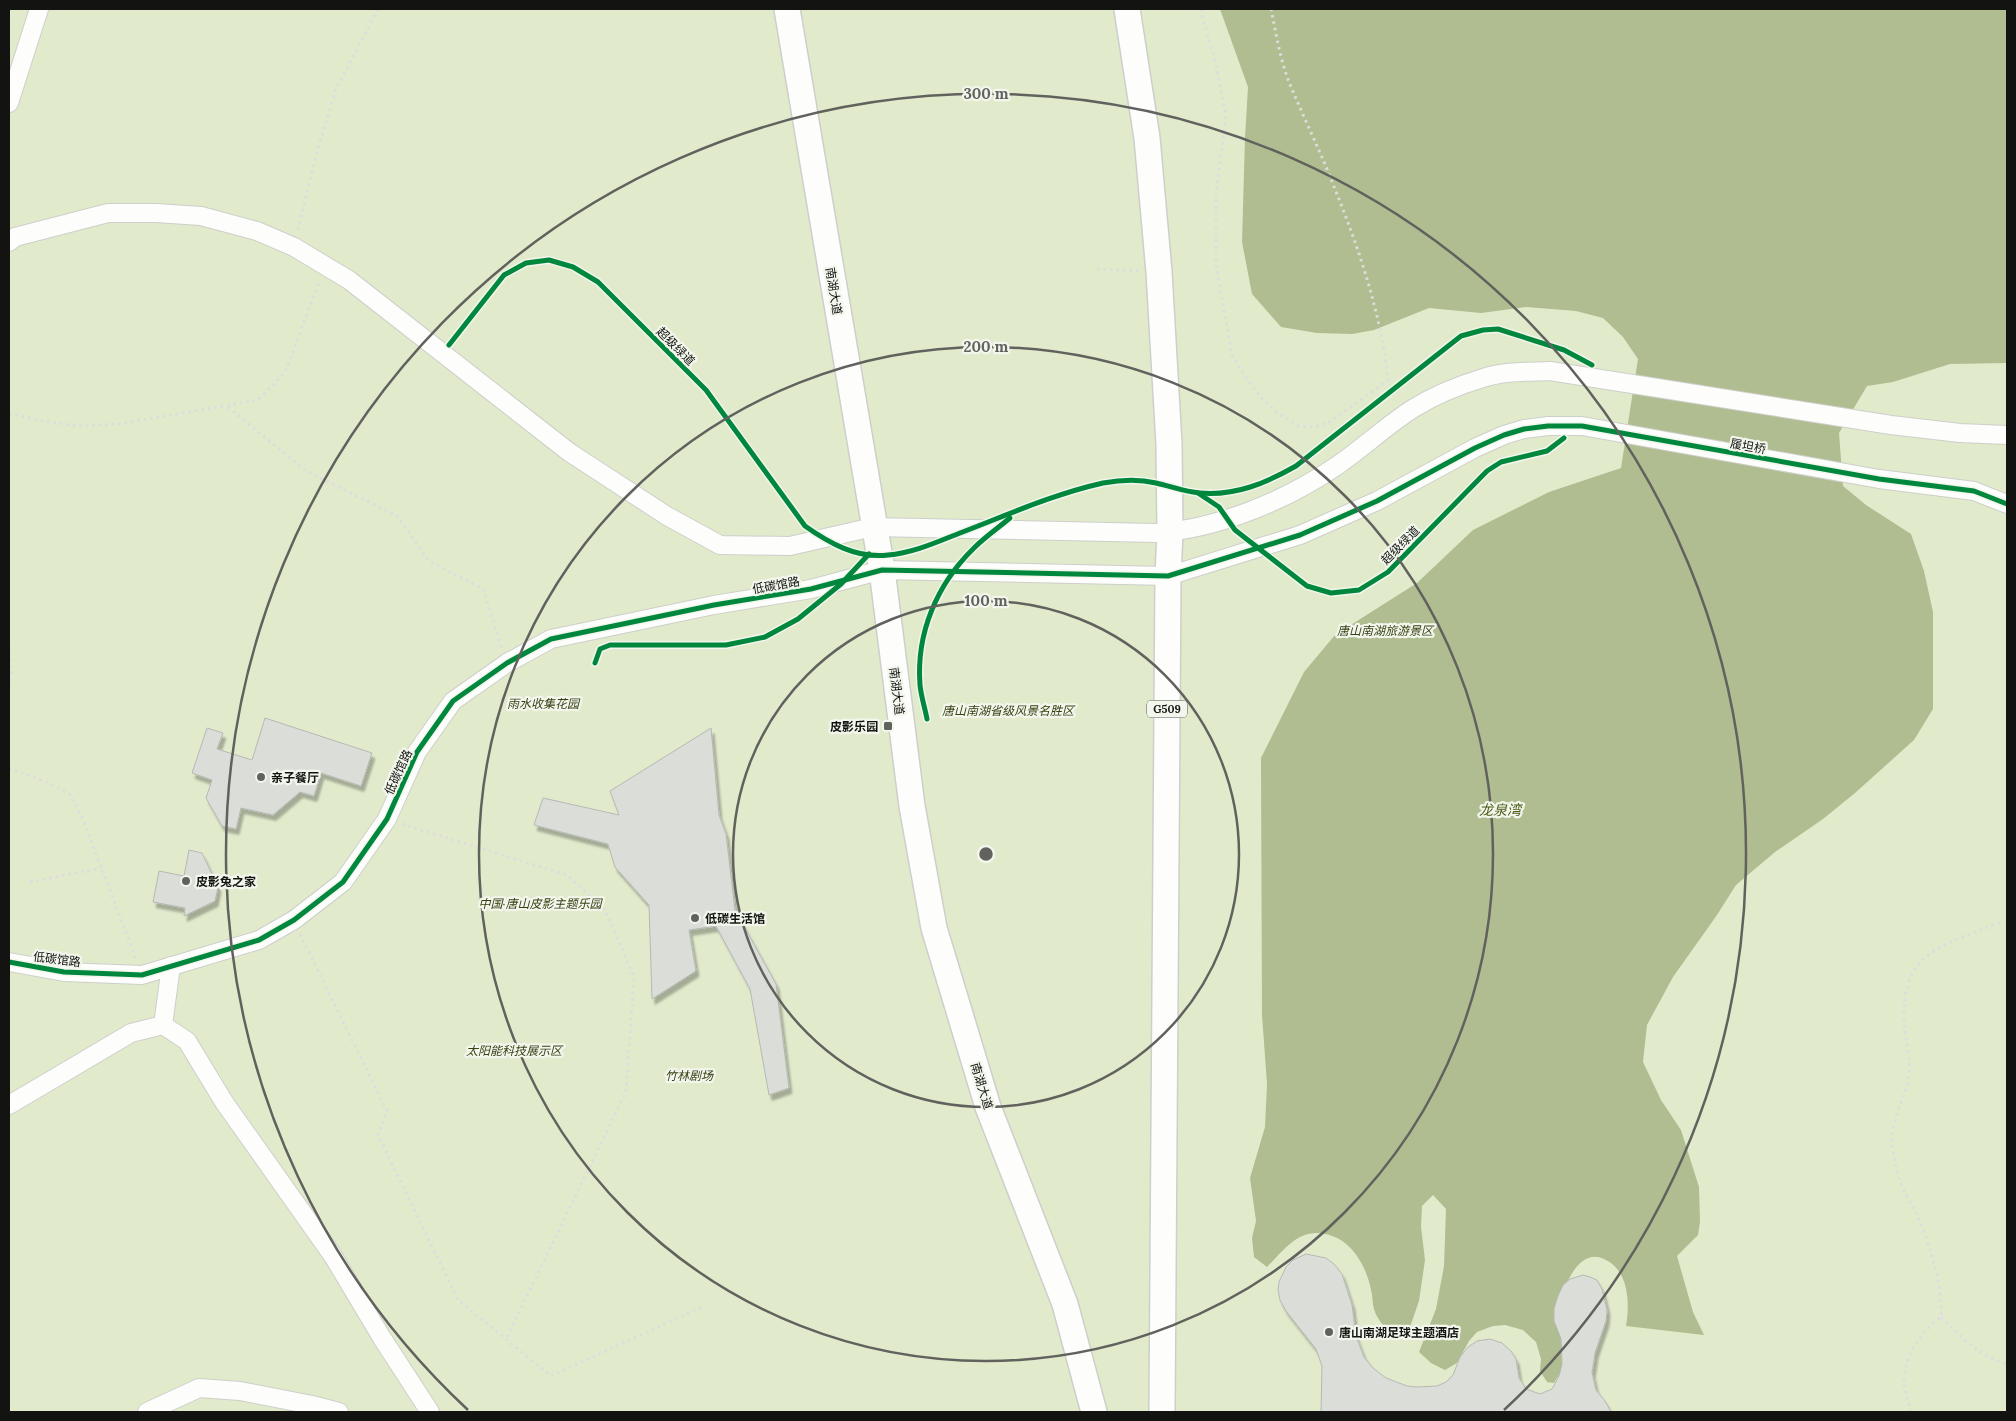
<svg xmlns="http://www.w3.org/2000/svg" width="2016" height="1421" font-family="Lora,'Noto Sans SC',serif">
<defs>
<filter id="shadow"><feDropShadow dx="3" dy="5.5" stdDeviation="1" flood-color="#0004"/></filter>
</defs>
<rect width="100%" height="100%" fill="#f1f4ee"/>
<rect fill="#e1ebcc" x="9" y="9" width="1998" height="1403"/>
<path fill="#afbd90" d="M 1220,9 L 2007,9 L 2007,363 L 1950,364 L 1893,382 L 1867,386 L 1839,433 L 1843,486 L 1866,505 L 1911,534 L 1924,571 L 1933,612 L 1933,709 L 1914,740 L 1855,793 L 1823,819 L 1775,852 L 1736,885 L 1717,915 L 1673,977 L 1647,1025 L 1643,1062 L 1661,1100 L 1681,1130 L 1699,1187 L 1700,1222 L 1698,1235 L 1677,1256 L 1693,1312 L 1704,1335 L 1626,1326 C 1630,1303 1629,1270 1604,1259 C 1577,1246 1560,1293 1560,1313 C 1560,1329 1566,1346 1565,1363 C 1564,1369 1557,1377 1554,1383 L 1547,1382 L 1540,1371 L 1541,1359 L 1536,1342 L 1523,1330 L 1505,1325 L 1493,1326 L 1477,1332 L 1469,1341 L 1457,1363 L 1445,1370 L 1431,1363 L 1419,1352 L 1436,1309 L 1444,1266 L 1446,1209 L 1433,1195 L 1422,1206 L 1421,1227 L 1425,1260 L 1419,1301 L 1410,1327 L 1401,1334 L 1392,1334 C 1384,1327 1377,1319 1374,1309 C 1372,1303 1373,1296 1371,1290 C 1367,1269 1354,1243 1332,1236 C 1301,1225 1287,1247 1267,1267 L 1254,1257 L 1252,1238 L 1256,1221 L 1250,1178 L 1265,1127 L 1267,1084 L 1262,1015 L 1261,758 L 1304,672 L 1335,635 L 1417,583 L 1473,530 L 1549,492 L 1621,468 L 1638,359 L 1623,337 L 1603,318 L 1576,311 L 1526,307 L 1481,313 L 1429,308 L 1374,330 L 1352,334 L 1317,333 L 1281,327 L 1252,294 L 1242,242 L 1245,138 L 1248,87 Z"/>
<g fill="#dbddd9" stroke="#b6b8b4" filter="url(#shadow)">
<path d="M 265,718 L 372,753 L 361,786 L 321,773 L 314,796 L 300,792 L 273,815 L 241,808 L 236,829 L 222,826 L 206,798 L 212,780 L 192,773 L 207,728 L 223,733 L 217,749 L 252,760 Z"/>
<path d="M 711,728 L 719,815 L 726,834 L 735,910 L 776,984 L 789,1088 L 769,1095 L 750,989 L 716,926 L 689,930 L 696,971 L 652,999 L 649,905 L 615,867 L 608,844 L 534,825 L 543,798 L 619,815 L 610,791 Z"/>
<path d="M 189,850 L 202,853 L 218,887 L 215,901 L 184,916 L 185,908 L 153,902 L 159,871 L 184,876 Z"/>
<path d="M 1306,1254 L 1326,1258 L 1334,1264 L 1342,1274 L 1352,1305 L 1356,1336 L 1364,1357 L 1373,1368 L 1386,1378 L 1407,1386 L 1417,1387 L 1437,1386 L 1446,1382 L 1453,1375 L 1460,1357 L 1468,1347 L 1477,1341 L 1490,1339 L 1502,1343 L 1511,1351 L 1516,1359 L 1519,1378 L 1526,1389 L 1540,1394 L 1552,1389 L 1559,1376 L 1562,1364 L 1561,1339 L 1554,1321 L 1554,1308 L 1558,1296 L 1563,1285 L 1570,1279 L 1583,1275 L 1590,1277 L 1597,1280 L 1602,1289 L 1607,1310 L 1606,1321 L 1595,1353 L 1592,1373 L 1596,1390 L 1605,1401 L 1611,1412 L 1321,1412 L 1322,1366 L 1316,1349 L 1286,1311 L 1280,1300 L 1278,1290 L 1279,1282 L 1286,1267 L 1293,1260 Z"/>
</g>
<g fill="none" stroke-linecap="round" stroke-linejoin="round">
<defs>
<g id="minor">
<path d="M 9,103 L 39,9"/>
<path d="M 9,242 L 15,237 L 108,213 L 156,213 L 201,216 L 257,231 L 294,247 L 349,280 L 569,452 L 667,516 L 720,545 L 790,546 L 873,527 L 1156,533 C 1218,529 1287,500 1338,465 C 1364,447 1387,425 1414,408 C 1435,395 1460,385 1483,378 C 1504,371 1528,372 1550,371 L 1891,425 L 1960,433 L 2007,435"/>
<path d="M 9,962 L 64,972 L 142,975 L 259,940 L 294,920 L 343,882 L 387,819 L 417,752 L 453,701 L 507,663 L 551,639 L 714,605 L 811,589 L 882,570 L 1168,576 L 1300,535 L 1377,501 L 1475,448 L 1504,435 L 1524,429 L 1548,426 L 1582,426 L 1879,479 L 1974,491 L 2007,504"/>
<path d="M 163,1025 L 171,966"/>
<path d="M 9,1105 L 131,1033 L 163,1025 L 187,1041 L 224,1102 L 333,1256 L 382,1338 L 430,1412"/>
<path d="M 147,1412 L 199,1388 L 240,1391 L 312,1405 L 339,1412"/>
</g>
<g id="highway">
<path d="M 787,9 L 882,570 L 912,806 L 934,928 L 988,1107 L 1065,1304 L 1094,1412"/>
<path d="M 1127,9 L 1147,138 L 1159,272 L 1169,444 L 1170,532 L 1168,576 L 1162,1412"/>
</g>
</defs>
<use href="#minor" stroke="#cdcfca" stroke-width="20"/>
<use href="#highway" stroke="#cdcfca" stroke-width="28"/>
<g stroke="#dddddb" stroke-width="3" stroke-dasharray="2.5 4" stroke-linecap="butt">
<path d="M 1200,9 L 1214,56 L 1226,115 L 1216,193 L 1216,266 L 1232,355 L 1244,375 L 1261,398 L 1278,413 L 1298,426 L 1314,427 L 1330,422 L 1388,380 C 1380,304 1353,232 1324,162 C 1313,136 1300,109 1289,82 C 1280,59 1276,33 1271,9"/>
<path d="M 298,230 L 316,155 L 336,89 L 378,9"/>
<path d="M 1097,269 L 1138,271"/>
<path d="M 228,407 L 306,471 L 397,516 L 429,561 L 483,589 L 502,649"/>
<path d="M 9,413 L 42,421 L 78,426 L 119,424 L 258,400 L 285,373 L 319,282"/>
<path d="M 9,646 L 11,672 L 9,689"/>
<path d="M 9,768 L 49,783 L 69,794 L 83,819 L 136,959"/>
<path d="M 402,824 L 567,875 L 605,910 L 634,977 L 626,1092 L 506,1339"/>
<path d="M 30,882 L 101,868"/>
<path d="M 300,934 L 387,1111 L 378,1135 L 458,1300 L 551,1376 L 702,1307"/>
<path d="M 1941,1317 C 1964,1339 1977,1355 2007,1364"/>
<path d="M 1911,1412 C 1909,1402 1904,1391 1904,1381 C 1905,1353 1921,1333 1941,1317 C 1943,1288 1931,1249 1920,1222 C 1912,1203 1900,1188 1896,1167 C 1894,1158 1892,1146 1892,1137 C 1893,1116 1906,1096 1909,1075 C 1911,1055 1904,1037 1904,1018 C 1902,949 1948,944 2001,922"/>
</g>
<use href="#minor" stroke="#fdfdfc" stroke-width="18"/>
<use href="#highway" stroke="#fdfdfc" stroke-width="25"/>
<defs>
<g id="cycleway">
<path d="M 449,345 L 504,275 L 526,263 L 549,260 L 573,267 L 598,282 L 706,390 L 805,526 C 829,543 857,559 888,555 C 913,553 937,542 960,533 C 1007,515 1054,494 1103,483 C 1120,480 1139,479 1156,483 C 1170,486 1185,492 1200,493 C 1236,496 1266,483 1296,466 L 1461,336 L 1483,330 L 1498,329 L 1564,350 L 1592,365"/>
<path d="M 1198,493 L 1219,507 L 1235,530 L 1307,586 L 1331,593 L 1359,590 L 1388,572 L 1487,471 L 1501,462 L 1547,451 L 1564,438"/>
<path d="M 595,663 L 600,649 L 610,645 L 726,645 L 765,637 L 798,619 L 841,584 L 869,554"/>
<path d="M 927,719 C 925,708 921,696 920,685 C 916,633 937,584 974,548 C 985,537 998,528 1010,518"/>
<path d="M 9,962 L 64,972 L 142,975 L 259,940 L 294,920 L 343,882 L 387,819 L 417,752 L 453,701 L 507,663 L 551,639 L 714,605 L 811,589 L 882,570 L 1168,576 L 1300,535 L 1377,501 L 1475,448 L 1504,435 L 1524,429 L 1548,426 L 1582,426 L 1879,479 L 1974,491 L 2007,504"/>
</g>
</defs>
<use href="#cycleway" stroke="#f2f6ec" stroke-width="8"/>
<use href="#cycleway" stroke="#00873e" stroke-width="5"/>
</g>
<g fill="none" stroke="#61625e" stroke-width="2.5">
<circle cx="986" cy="854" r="253"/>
<circle cx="986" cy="854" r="507"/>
<path d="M468 1410A760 760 0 1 1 1504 1410"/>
</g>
<g fill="#61625e" stroke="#f2f6ec" stroke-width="2">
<rect x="883" y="721" width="10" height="10" rx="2.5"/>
<circle cx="261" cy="777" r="5"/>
<circle cx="186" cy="881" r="5"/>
<circle cx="695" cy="918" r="5"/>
<circle cx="1329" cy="1332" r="5"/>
</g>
<g text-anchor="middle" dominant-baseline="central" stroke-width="4.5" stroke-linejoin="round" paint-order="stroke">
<rect fill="#f2f6ec" stroke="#565853" stroke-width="1" x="1147" y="700.5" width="40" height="17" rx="4"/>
<g font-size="11" font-weight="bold" fill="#131411">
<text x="1167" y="709">G509</text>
</g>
<g font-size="12" fill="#131411" stroke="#f2f6ec">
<text transform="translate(834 291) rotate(81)">南湖大道</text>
<text transform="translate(676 346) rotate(45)">超级绿道</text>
<text transform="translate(1748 446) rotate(10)">履坦桥</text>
<text transform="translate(1400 545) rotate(-45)">超级绿道</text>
<text transform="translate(776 585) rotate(-10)">低碳馆路</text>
<text transform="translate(897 691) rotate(83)">南湖大道</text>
<text transform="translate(398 772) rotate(-65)">低碳馆路</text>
<text transform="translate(57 959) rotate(7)">低碳馆路</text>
<text transform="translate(982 1086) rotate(73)">南湖大道</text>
</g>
<g font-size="12" font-style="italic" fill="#364112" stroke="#f2f6ec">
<text x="1385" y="630">唐山南湖旅游景区</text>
<text x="543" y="703">雨水收集花园</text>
<text x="1008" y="710">唐山南湖省级风景名胜区</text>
<text x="540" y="903">中国·唐山皮影主题乐园</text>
<text x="514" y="1050">太阳能科技展示区</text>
<text x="689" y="1075">竹林剧场</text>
</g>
<g font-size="12" font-weight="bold" fill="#131411" stroke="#f2f6ec" text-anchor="start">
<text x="878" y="726" text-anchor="end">皮影乐园</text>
<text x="271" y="777">亲子餐厅</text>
<text x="196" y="881">皮影兔之家</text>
<text x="705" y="918">低碳生活馆</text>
<text x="1339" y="1332">唐山南湖足球主题酒店</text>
</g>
<g font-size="14" font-style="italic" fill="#4b5b15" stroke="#f2f6ec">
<text x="1500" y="810">龙泉湾</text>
</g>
</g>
<circle cx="986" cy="854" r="8" fill="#61625e" stroke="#f2f6ec" stroke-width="2.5"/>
<g font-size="15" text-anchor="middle" font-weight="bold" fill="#61625e" stroke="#f2f6ec" stroke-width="4.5" stroke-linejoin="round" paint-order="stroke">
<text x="986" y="99">300 m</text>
<text x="986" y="352">200 m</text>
<text x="986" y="606">100 m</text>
</g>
<rect width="2016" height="1421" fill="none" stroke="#131411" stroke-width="20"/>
</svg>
